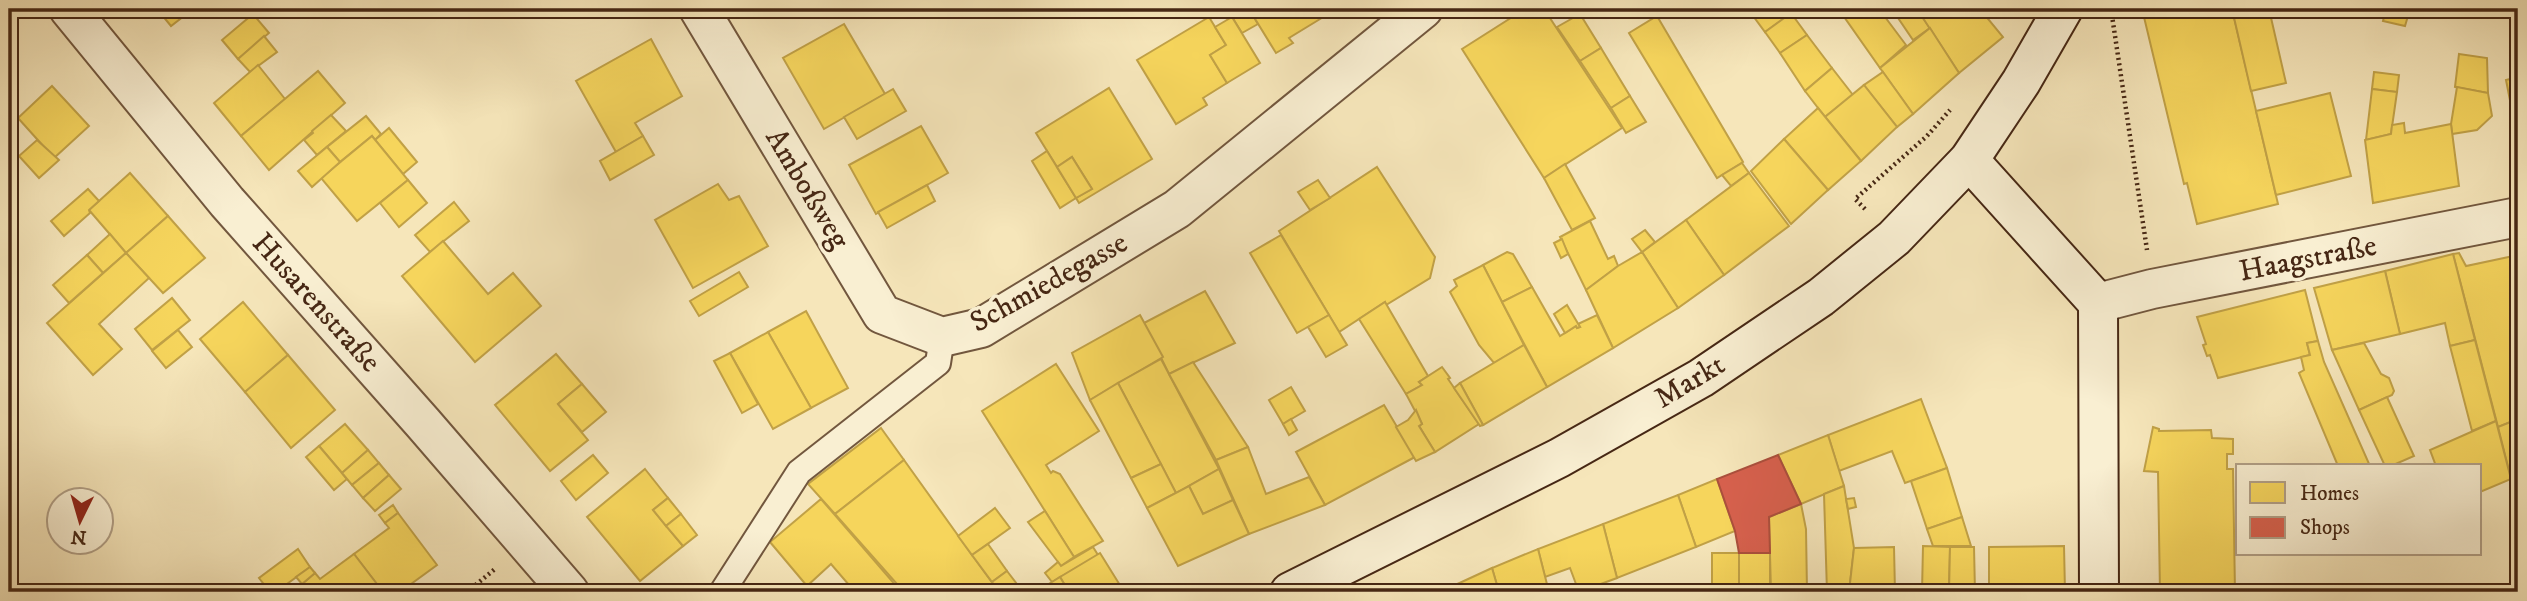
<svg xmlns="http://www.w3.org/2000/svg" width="2527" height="601" font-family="'IM FELL DW Pica',serif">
<rect width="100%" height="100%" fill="#f6e6ba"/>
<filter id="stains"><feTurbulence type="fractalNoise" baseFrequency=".00286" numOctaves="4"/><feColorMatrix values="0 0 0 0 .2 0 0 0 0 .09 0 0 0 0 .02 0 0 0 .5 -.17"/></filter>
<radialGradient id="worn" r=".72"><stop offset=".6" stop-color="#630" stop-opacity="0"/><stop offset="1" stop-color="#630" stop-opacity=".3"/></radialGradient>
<g fill="#f6d55c" stroke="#c1a146" stroke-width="2">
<path d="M 157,9 L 193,9 L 171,26 Z"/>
<path d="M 1227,9 L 1249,9 L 1258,24 L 1242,33 Z"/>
<path d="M 1249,9 L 1321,9 L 1325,16 L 1289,38 L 1293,43 L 1276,53 Z"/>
<path d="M 1525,9 L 1544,9 L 1622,128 L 1544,178 L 1462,49 Z"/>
<path d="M 1748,9 L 1798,9 L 1765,32 Z"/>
<path d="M 1842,9 L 1879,9 L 1906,45 L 1880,68 L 1840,11 Z"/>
<path d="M 1892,9 L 1917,9 L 1930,28 L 1913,40 Z"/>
<path d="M 1917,9 L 1980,9 L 2003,37 L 1959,73 Z"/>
<path d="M 2132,9 L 2179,9 L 2139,18 Z"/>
<path d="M 2179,9 L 2232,9 L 2278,204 L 2197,224 L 2187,183 L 2184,184 L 2144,17 Z"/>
<path d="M 2232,9 L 2269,9 L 2286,83 L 2251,91 Z"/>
<path d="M 2386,9 L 2410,9 L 2405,26 L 2383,21 Z"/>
<path d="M 1791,13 L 1807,35 L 1780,53 L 1765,32 Z"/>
<path d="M 253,14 L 269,33 L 238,59 L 222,40 Z"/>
<path d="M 1580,14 L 1601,48 L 1580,61 L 1557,27 Z"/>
<path d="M 1657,16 L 1743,162 L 1717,178 L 1629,33 Z"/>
<path d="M 1209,17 L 1226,45 L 1210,55 L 1227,83 L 1203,98 L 1207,105 L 1176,124 L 1137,60 Z"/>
<path d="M 1232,17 L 1260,63 L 1227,83 L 1210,55 L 1226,45 L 1215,27 Z"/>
<path d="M 844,24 L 885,94 L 824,129 L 783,58 Z"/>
<path d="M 1930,28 L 1959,73 L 1913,114 L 1880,68 Z"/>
<path d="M 1807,35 L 1832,68 L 1805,91 L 1780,53 Z"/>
<path d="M 264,36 L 277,52 L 250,72 L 238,59 Z"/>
<path d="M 651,39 L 682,96 L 635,123 L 643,136 L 616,152 L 576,81 Z"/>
<path d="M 1601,48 L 1630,96 L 1611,108 L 1580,61 Z"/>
<path d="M 2459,54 L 2487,58 L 2488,93 L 2455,87 Z"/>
<path d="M 258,65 L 285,99 L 241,136 L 214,103 Z"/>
<path d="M 1832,68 L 1853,95 L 1825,117 L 1805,91 Z"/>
<path d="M 318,71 L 345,103 L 269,170 L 241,136 Z"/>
<path d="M 1883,72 L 1913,114 L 1897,127 L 1864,85 Z"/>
<path d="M 2374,72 L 2399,75 L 2397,92 L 2372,89 Z"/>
<path d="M 2518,77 L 2518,141 L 2506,80 Z"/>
<path d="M 1864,85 L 1897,127 L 1861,161 L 1825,117 Z"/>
<path d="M 52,86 L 89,126 L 54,158 L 18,118 Z"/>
<path d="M 2457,87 L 2488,93 L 2492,116 L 2477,130 L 2452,134 L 2451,124 Z"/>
<path d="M 1109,88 L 1152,159 L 1079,203 L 1076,198 L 1092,189 L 1072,157 L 1057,167 L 1036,133 Z"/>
<path d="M 893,89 L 906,111 L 857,139 L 844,117 Z"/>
<path d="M 2372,89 L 2397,92 L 2391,134 L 2366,140 Z"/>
<path d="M 2330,93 L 2351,176 L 2276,195 L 2256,111 Z"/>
<path d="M 1630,96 L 1646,122 L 1626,133 L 1611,108 Z"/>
<path d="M 1818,108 L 1861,161 L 1828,190 L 1784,139 Z"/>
<path d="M 331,115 L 346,131 L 317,155 L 304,140 L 313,133 L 312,131 Z"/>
<path d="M 366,116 L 381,134 L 375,140 L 372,136 L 340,162 L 327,147 Z"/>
<path d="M 2404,123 L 2405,133 L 2451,124 L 2459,186 L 2373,203 L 2365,140 L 2391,134 L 2392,125 Z"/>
<path d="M 921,126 L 948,173 L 876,214 L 849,165 Z"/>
<path d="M 389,128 L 417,162 L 403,174 L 375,140 Z"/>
<path d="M 372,136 L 408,180 L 357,221 L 321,178 Z"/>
<path d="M 643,136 L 654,155 L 610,180 L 600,161 Z"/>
<path d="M 1784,139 L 1828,190 L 1791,224 L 1751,171 Z"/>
<path d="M 37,140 L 59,160 L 39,178 L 19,156 Z"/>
<path d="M 327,147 L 340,162 L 312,187 L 298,171 Z"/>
<path d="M 1047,151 L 1076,198 L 1060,208 L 1032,161 Z"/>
<path d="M 1072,157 L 1092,189 L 1076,198 L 1057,167 Z"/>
<path d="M 1742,163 L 1749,173 L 1731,186 L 1722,175 Z"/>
<path d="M 1565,164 L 1595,218 L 1572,230 L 1544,178 Z"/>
<path d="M 1377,167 L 1435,257 L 1430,278 L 1386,305 L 1385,302 L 1339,332 L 1279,231 Z"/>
<path d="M 130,173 L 168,216 L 126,253 L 89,210 Z"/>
<path d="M 1749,173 L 1789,226 L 1724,275 L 1686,220 Z"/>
<path d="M 408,180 L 427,203 L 399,227 L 380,203 Z"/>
<path d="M 1318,180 L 1330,198 L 1310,210 L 1298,192 Z"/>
<path d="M 718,184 L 729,200 L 739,196 L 768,246 L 693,288 L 655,220 Z"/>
<path d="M 927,185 L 935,201 L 887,228 L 878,212 Z"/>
<path d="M 88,189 L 99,201 L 89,210 L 90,213 L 64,236 L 51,221 Z"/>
<path d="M 454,202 L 469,221 L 430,252 L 415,235 Z"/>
<path d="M 168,216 L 205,258 L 163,293 L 126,253 Z"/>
<path d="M 1686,220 L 1724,275 L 1678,308 L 1642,252 Z"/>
<path d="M 1590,221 L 1608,259 L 1614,256 L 1618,266 L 1586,290 L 1560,237 Z"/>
<path d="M 1645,230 L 1655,242 L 1642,252 L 1632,239 Z"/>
<path d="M 110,234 L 126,253 L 103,273 L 87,255 Z"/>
<path d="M 1281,235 L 1329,315 L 1297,333 L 1250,253 Z"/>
<path d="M 1562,239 L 1568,254 L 1561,258 L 1554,243 Z"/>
<path d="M 443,241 L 488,294 L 513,273 L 541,306 L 475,362 L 402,276 Z"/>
<path d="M 1507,252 L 1513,254 L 1532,287 L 1502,302 L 1483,265 Z"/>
<path d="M 1642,252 L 1678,308 L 1613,348 L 1586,290 L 1618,266 Z"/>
<path d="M 126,253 L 149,278 L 99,324 L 122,349 L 93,375 L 47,323 Z"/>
<path d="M 2459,253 L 2466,266 L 2518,255 L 2518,419 L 2498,427 L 2453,254 Z"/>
<path d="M 2453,254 L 2475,340 L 2450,346 L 2445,323 L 2400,334 L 2385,271 Z"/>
<path d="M 87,255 L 103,273 L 69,303 L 53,285 Z"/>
<path d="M 1483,265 L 1524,345 L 1494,363 L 1479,345 L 1450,292 L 1457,286 L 1454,280 Z"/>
<path d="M 2385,271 L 2400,334 L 2332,350 L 2314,288 Z"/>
<path d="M 739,272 L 748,287 L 699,316 L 690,301 Z"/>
<path d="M 1532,287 L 1560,336 L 1576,326 L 1577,328 L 1580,327 L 1578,324 L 1597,315 L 1613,348 L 1547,387 L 1502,302 Z"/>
<path d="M 2305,290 L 2318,341 L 2307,343 L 2310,355 L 2218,378 L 2210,355 L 2207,356 L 2203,345 L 2206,344 L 2197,317 Z"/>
<path d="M 1205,291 L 1235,343 L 1169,374 L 1144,323 Z"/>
<path d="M 172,298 L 190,320 L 152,350 L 135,329 Z"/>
<path d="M 243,302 L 288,355 L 245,392 L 200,339 Z"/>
<path d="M 1385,302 L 1428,376 L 1419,382 L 1422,385 L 1406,394 L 1359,319 Z"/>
<path d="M 1567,305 L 1580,327 L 1577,328 L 1576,326 L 1565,333 L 1554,314 Z"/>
<path d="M 806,311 L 848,388 L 811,408 L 768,332 Z"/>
<path d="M 1140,315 L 1163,357 L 1090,400 L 1072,353 Z"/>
<path d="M 1329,315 L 1347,345 L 1326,357 L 1308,327 Z"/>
<path d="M 178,330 L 192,347 L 166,368 L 152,351 Z"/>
<path d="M 768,332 L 811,408 L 773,429 L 730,353 Z"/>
<path d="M 2475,340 L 2496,421 L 2472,431 L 2450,346 Z"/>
<path d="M 2318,341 L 2324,362 L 2370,466 L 2338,466 L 2299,373 L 2304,370 L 2301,357 L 2310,355 L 2307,343 Z"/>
<path d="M 2364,343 L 2381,374 L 2389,378 L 2394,391 L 2392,395 L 2359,410 L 2332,350 Z"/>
<path d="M 1524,345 L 1547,387 L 1483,425 L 1460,383 Z"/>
<path d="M 730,353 L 758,404 L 742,413 L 714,361 Z"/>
<path d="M 556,354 L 582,384 L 558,404 L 588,440 L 550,471 L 495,405 Z"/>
<path d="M 288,355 L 335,410 L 291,448 L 245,392 Z"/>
<path d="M 1161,359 L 1219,469 L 1176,493 L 1118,383 Z"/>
<path d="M 1193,362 L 1248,447 L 1216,460 L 1169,374 Z"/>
<path d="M 1056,364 L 1099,431 L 1046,465 L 1051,473 L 1053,471 L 1060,474 L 1103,541 L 1074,557 L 982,411 Z"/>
<path d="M 1442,367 L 1450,378 L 1448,379 L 1479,424 L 1435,452 L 1419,426 L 1422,424 L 1406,394 L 1422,385 L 1419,382 Z"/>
<path d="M 1118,383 L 1161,464 L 1131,478 L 1090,400 Z"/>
<path d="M 1460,383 L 1483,425 L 1480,426 L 1454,388 Z"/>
<path d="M 582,384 L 606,412 L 582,432 L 558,404 Z"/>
<path d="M 1291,387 L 1305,411 L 1283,424 L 1269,400 Z"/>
<path d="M 2387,397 L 2414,456 L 2391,466 L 2385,466 L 2359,410 Z"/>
<path d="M 1921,399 L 1947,468 L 1905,483 L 1892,451 L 1839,471 L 1828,435 Z"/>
<path d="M 1384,405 L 1415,457 L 1325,505 L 1296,452 Z"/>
<path d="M 1416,410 L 1422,424 L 1419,426 L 1435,452 L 1416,461 L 1396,427 L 1408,420 Z"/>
<path d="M 1291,419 L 1297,430 L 1289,435 L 1283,424 Z"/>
<path d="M 2518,419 L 2518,475 L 2511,479 L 2498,427 Z"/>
<path d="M 2496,421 L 2511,479 L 2480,492 L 2480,466 L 2436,466 L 2430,450 Z"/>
<path d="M 345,424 L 368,450 L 342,473 L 319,446 Z"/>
<path d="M 2153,427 L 2159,429 L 2159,431 L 2211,430 L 2212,438 L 2233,439 L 2233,454 L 2227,454 L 2227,469 L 2233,469 L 2235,592 L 2160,592 L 2158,472 L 2144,471 Z"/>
<path d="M 881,428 L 904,460 L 835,514 L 808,484 Z"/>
<path d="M 1828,435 L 1844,486 L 1801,504 L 1778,455 Z"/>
<path d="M 319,446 L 347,479 L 334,490 L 306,457 Z"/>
<path d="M 1248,447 L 1266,494 L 1309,477 L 1325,505 L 1249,534 L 1216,460 Z"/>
<path d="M 368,450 L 379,463 L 352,485 L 342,473 Z"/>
<path d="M 593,455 L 608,473 L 576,500 L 561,481 Z"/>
<path d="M 904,460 L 972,555 L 999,592 L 904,592 L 835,514 Z"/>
<path d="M 379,463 L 389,475 L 363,498 L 352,485 Z"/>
<path d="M 1161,464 L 1176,493 L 1147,508 L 1131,478 Z"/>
<path d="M 1947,468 L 1962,517 L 1927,529 L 1911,481 Z"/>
<path d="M 645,469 L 668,498 L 653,510 L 683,546 L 640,581 L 587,517 Z"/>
<path d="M 1219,469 L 1233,500 L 1203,514 L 1189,486 Z"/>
<path d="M 389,475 L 401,489 L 375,511 L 363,498 Z"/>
<path d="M 1717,479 L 1735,531 L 1696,547 L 1678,495 Z"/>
<path d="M 1189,486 L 1203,514 L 1233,500 L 1249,534 L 1178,566 L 1147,508 Z"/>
<path d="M 1844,486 L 1854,548 L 1849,592 L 1827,592 L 1824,494 Z"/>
<path d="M 1678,495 L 1696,547 L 1617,578 L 1603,524 Z"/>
<path d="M 668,498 L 681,514 L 666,526 L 653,510 Z"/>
<path d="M 1854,498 L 1856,507 L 1848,509 L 1846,499 Z"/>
<path d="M 821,499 L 898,588 L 895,592 L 855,592 L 831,564 L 807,586 L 770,542 Z"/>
<path d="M 1801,504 L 1806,529 L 1807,592 L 1771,592 L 1769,517 Z"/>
<path d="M 393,505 L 398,513 L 385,523 L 379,515 Z"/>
<path d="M 995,508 L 1010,528 L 972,555 L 958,536 Z"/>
<path d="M 1045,511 L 1074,557 L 1061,566 L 1028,522 Z"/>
<path d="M 398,513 L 437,565 L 400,592 L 383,592 L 354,554 L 389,528 L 385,523 Z"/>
<path d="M 681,514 L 697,535 L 683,546 L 666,526 Z"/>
<path d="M 1962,517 L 1971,546 L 1933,546 L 1927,529 Z"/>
<path d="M 1603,524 L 1617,578 L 1579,592 L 1570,568 L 1545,577 L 1538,549 Z"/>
<path d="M 988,544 L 1007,571 L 992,582 L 972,555 Z"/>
<path d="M 1923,546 L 1950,547 L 1949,592 L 1922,592 Z"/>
<path d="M 2064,546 L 2065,592 L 1989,592 L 1989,547 Z"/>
<path d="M 1093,547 L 1098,555 L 1052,582 L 1045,573 L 1058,562 L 1061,566 Z"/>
<path d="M 1894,547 L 1895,592 L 1849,592 L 1854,548 Z"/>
<path d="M 1950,547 L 1974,547 L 1975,592 L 1949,592 Z"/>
<path d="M 298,549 L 310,567 L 276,592 L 270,592 L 259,578 Z"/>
<path d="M 1538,549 L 1549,592 L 1499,592 L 1492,568 Z"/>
<path d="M 1100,553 L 1123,590 L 1119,592 L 1069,592 L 1060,577 Z"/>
<rect x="1712" y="553" width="27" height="39"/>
<rect x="1739" y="553" width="31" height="39"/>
<path d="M 354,554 L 383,592 L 308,592 L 302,584 L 315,573 L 320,579 Z"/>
<path d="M 310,567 L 315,573 L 302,584 L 296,577 Z"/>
<path d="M 1492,568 L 1499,592 L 1440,592 Z"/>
<path d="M 1007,571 L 1023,592 L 999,592 L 992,582 Z"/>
<path d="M 1060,577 L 1069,592 L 1035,592 L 1052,582 Z"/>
</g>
<path fill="#d6604d" stroke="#ab4f3c" stroke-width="2" d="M 1778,455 L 1801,504 L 1769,517 L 1770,553 L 1739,553 L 1735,531 L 1717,479 Z"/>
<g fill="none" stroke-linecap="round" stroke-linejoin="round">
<defs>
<path id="lane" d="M 722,592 L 799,472 L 938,363 L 942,337"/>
<g id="street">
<path d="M 69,9 L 227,202 L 423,423 L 569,592"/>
<path d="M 699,9 L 882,314 L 942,337 L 981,328 L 1177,209 L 1423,9"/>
<path d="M 2098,303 L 2152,289 L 2518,217"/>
</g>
<g id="secondary">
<path d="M 1969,160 L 2098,303 L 2099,592"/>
<path d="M 1290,592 L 1559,458 L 1701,378 L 1821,297 L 1894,238 L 1969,160 L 2021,82 L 2063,9"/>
</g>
</defs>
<use href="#lane" stroke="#72573e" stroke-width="28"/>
<use href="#street" stroke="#72573e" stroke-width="42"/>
<use href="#secondary" stroke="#462714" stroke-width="42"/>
<g stroke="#462714" stroke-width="4.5" stroke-dasharray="2 3.5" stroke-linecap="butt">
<path d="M 2111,9 L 2147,250"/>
<path d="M 1865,209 L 1855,199 L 1927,136 L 1950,110"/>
<path d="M 467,592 L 495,569"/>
</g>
<use href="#lane" stroke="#f9efd2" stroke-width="24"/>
<use href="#street" stroke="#f9efd2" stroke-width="38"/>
<use href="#secondary" stroke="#f9efd2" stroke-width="38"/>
</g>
<g text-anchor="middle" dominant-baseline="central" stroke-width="7" stroke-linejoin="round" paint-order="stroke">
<g font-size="30" fill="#462714" stroke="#f9efd2">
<text transform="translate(807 189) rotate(59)">Amboßweg</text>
<text transform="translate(2308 259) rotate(-11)">Haagstraße</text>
<text transform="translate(1049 283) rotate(-29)">Schmiedegasse</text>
<text transform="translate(316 303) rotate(48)">Husarenstraße</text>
<text transform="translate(1690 382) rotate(-31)">Markt</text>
</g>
</g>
<rect width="2527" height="601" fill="none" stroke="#f6e6ba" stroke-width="35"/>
<rect x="10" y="10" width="2506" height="580" fill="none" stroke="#462714" stroke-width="3.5"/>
<rect x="18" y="18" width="2492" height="566" fill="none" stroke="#462714" stroke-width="2"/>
<rect x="2236" y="464" width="245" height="91" fill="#f9efd2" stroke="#b19f86" stroke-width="2"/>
<rect x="2250" y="482" width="35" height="21" fill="#f6d55c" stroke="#b19f86" stroke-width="2"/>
<text x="2300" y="500" font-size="21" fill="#462714">Homes</text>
<rect x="2250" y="517" width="35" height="21" fill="#d6604d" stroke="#b19f86" stroke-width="2"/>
<text x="2300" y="534" font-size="21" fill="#462714">Shops</text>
<g transform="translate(80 521) rotate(185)"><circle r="33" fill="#f9efd2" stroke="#b19f86" stroke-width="2"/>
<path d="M0-5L12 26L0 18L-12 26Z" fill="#8f2418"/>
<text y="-10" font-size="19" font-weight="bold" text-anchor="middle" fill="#462714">N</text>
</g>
<rect width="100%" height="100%" filter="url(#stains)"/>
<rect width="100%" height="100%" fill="url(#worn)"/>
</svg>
